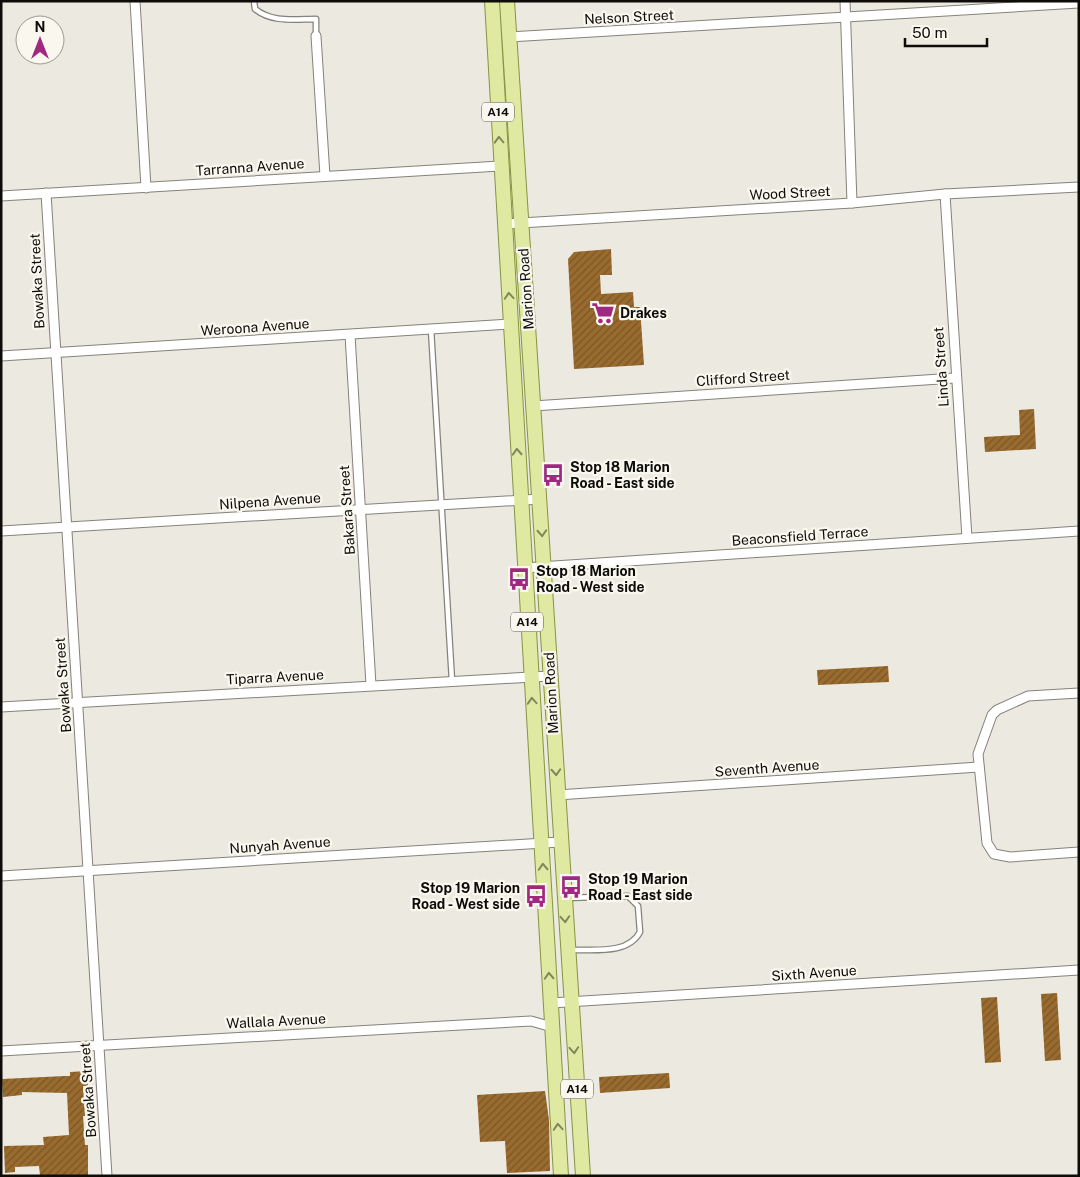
<svg xmlns="http://www.w3.org/2000/svg" width="1080" height="1177" font-family="'Public Sans',sans-serif">
<defs>
<pattern id="building-hatch" width="6" height="6" patternUnits="userSpaceOnUse" patternTransform="scale(1.25)"><rect width="6" height="6" fill="#996b2f"/><path d="M-1 1l2-2M0 6l6-6M5 7l2-2" fill="none" stroke="#7b5626"/></pattern>
</defs>
<rect width="100%" height="100%" fill="#ece9e1"/>
<g fill="url(#building-hatch)">
<path d="M 611,249 L 612,275 L 600,275 L 601,294 L 633,292 L 634,307 L 640,307 L 644,365 L 574,369 L 568,259 L 574,252 Z"/>
<path d="M 1034,409 L 1036,449 L 985,452 L 984,437 L 1020,435 L 1019,410 Z"/>
<path d="M 888,666 L 889,682 L 818,685 L 817,670 Z"/>
<path d="M 1057,993 L 1061,1060 L 1045,1061 L 1041,994 Z"/>
<path d="M 997,997 L 1001,1062 L 985,1063 L 981,998 Z"/>
<path d="M 87,1071 L 88,1086 L 83,1086 L 85,1116 L 83,1116 L 85,1145 L 88,1145 L 88,1176 L 40,1175 L 39,1166 L 15,1167 L 15,1172 L 5,1173 L 4,1146 L 44,1145 L 43,1137 L 69,1135 L 67,1093 L 22,1092 L 22,1095 L 3,1097 L 2,1079 L 65,1076 L 70,1076 L 70,1072 Z"/>
<path d="M 669,1073 L 670,1088 L 600,1093 L 599,1077 Z"/>
<path d="M 545,1091 L 549,1120 L 550,1171 L 507,1173 L 505,1141 L 480,1142 L 477,1095 Z"/>
</g>
<g fill="none" stroke-linecap="round" stroke-linejoin="round">
<defs>
<g id="service">
<path d="M 254,1 L 255,9 C 272,23 295,19 316,19 L 316,36"/>
<path d="M 431,329 L 452,681"/>
<path d="M 566,898 L 628,896 L 638,906 L 640,932 C 628,955 593,949 571,950"/>
</g>
<g id="minor">
<path d="M 135,1 L 146,188"/>
<path d="M 845,1 L 852,203"/>
<path d="M 316,36 L 325,176"/>
<path d="M 509,37 L 1079,3"/>
<path d="M 46,193 L 107,1176"/>
<path d="M 945,194 L 967,538"/>
<path d="M 1,196 L 500,166"/>
<path d="M 503,224 L 852,203 L 945,194 L 1079,187"/>
<path d="M 350,335 L 371,685"/>
<path d="M 1,356 L 511,324"/>
<path d="M 533,406 L 955,378"/>
<path d="M 1,531 L 540,499"/>
<path d="M 524,568 L 1079,531"/>
<path d="M 1079,693 L 1028,696 L 997,710 L 992,715 L 978,754 L 987,843 L 994,854 L 1010,857 L 1079,852"/>
<path d="M 1,707 L 550,676"/>
<path d="M 557,795 L 979,767"/>
<path d="M 1,876 L 560,842"/>
<path d="M 551,1003 L 1079,970"/>
<path d="M 1,1051 L 531,1021 L 552,1027"/>
</g>
<g id="primary">
<path d="M 492,1 L 561,1176"/>
<path d="M 507,1 L 583,1176"/>
</g>
</defs>
<use href="#service" stroke="#84827a" stroke-width="7"/>
<use href="#minor" stroke="#84827a" stroke-width="11"/>
<use href="#primary" stroke="#879343" stroke-width="16"/>
<use href="#service" stroke="#fff" stroke-width="4.5"/>
<use href="#minor" stroke="#fff" stroke-width="9"/>
<use href="#primary" stroke="#dfe9a1" stroke-width="14"/>
</g>
<defs><path id="oneway-chevron" d="M-2-3.5L2.5 0L-2 3.5" fill="none" stroke-width="1.6" stroke-linecap="round" stroke-linejoin="round" transform="scale(1.25)"/></defs>
<g stroke="#80865d">
<use href="#oneway-chevron" transform="translate(499 140) rotate(-92)"/>
<use href="#oneway-chevron" transform="translate(509 296) rotate(-94)"/>
<use href="#oneway-chevron" transform="translate(517 452) rotate(-93)"/>
<use href="#oneway-chevron" transform="translate(542 533) rotate(87)"/>
<use href="#oneway-chevron" transform="translate(532 701) rotate(-94)"/>
<use href="#oneway-chevron" transform="translate(556 772) rotate(87)"/>
<use href="#oneway-chevron" transform="translate(543 867) rotate(-93)"/>
<use href="#oneway-chevron" transform="translate(565 919) rotate(86)"/>
<use href="#oneway-chevron" transform="translate(549 976) rotate(-93)"/>
<use href="#oneway-chevron" transform="translate(574 1050) rotate(86)"/>
<use href="#oneway-chevron" transform="translate(558 1127) rotate(-94)"/>
</g>
<defs>
<symbol id="supermarket-bare" viewBox="-9 -9 18 18"><path d="M-6-5.5h2.5l.6 2H6L4.5 2H-2.5L-4.4-4H-6ZM-1.5 3.2a1.3 1.3 0 1 0 .1 0ZM3 3.2a1.3 1.3 0 1 0 .1 0Z" fill="#9f2881" stroke="#f9f7ee" stroke-width="2.5" paint-order="stroke"/></symbol>
<symbol id="bus-bare" viewBox="-9 -9 18 18"><path d="M-5-6H5V4H4V6H2V4H-2V6H-4V4H-5ZM-3.5-4V0h7V-4ZM-3.5 1.2v1.5H-2V1.2ZM2 1.2v1.5H3.5V1.2Z" fill="#9f2881" stroke="#f9f7ee" stroke-width="2.5" paint-order="stroke"/></symbol>
</defs>
<g fill-rule="evenodd">
<use href="#supermarket-bare" x="587" y="297" width="32" height="32"/>
<use href="#bus-bare" x="537" y="459" width="32" height="32"/>
<use href="#bus-bare" x="503" y="563" width="32" height="32"/>
<use href="#bus-bare" x="555" y="871" width="32" height="32"/>
<use href="#bus-bare" x="520" y="880" width="32" height="32"/>
</g>
<g text-anchor="middle" dominant-baseline="central" stroke-width="4.5" stroke-linejoin="round" paint-order="stroke">
<g fill="#f9f7ee" stroke="#54524e" stroke-width="1">
<rect x="482" y="102.5" width="32" height="19" rx="4"/>
<rect x="511" y="612.5" width="32" height="19" rx="4"/>
<rect x="561" y="1079.5" width="32" height="19" rx="4"/>
</g>
<g font-size="12" font-weight="bold" fill="#0d0c09">
<text x="498" y="112">A14</text>
<text x="527" y="622">A14</text>
<text x="577" y="1089">A14</text>
</g>
<g font-size="14" fill="#0d0c09" stroke="#f9f7ee">
<text transform="translate(629 17) rotate(-3)">Nelson Street</text>
<text transform="translate(250 167) rotate(-4)">Tarranna Avenue</text>
<text transform="translate(790 193) rotate(-3)">Wood Street</text>
<text transform="translate(37 281) rotate(-93)">Bowaka Street</text>
<text transform="translate(526 289) rotate(-94)">Marion Road</text>
<text transform="translate(255 327) rotate(-4)">Weroona Avenue</text>
<text transform="translate(941 367) rotate(-94)">Linda Street</text>
<text transform="translate(743 378) rotate(-4)">Clifford Street</text>
<text transform="translate(270 501) rotate(-4)">Nilpena Avenue</text>
<text transform="translate(347 510) rotate(-94)">Bakara Street</text>
<text transform="translate(800 536) rotate(-4)">Beaconsfield Terrace</text>
<text transform="translate(275 677) rotate(-3)">Tiparra Avenue</text>
<text transform="translate(63 685) rotate(-94)">Bowaka Street</text>
<text transform="translate(551 693) rotate(-93)">Marion Road</text>
<text transform="translate(767 768) rotate(-4)">Seventh Avenue</text>
<text transform="translate(280 845) rotate(-4)">Nunyah Avenue</text>
<text transform="translate(814 973) rotate(-4)">Sixth Avenue</text>
<text transform="translate(276 1021) rotate(-3)">Wallala Avenue</text>
<text transform="translate(88 1090) rotate(-94)">Bowaka Street</text>
</g>
<g font-size="14" font-weight="bold" fill="#0d0c09" stroke="#f9f7ee" text-anchor="start">
<text x="620" y="313">Drakes</text>
<text x="570" y="467">Stop 18 Marion<tspan x="570" dy="16">Road - East side</tspan></text>
<text x="536" y="571">Stop 18 Marion<tspan x="536" dy="16">Road - West side</tspan></text>
<text x="588" y="879">Stop 19 Marion<tspan x="588" dy="16">Road - East side</tspan></text>
<text x="520" y="888" text-anchor="end">Stop 19 Marion<tspan x="520" dy="16">Road - West side</tspan></text>
</g>
</g>
<rect width="1080" height="1177" fill="none" stroke="#0d0c09" stroke-width="5"/>
<g transform="translate(40 40)"><circle r="24" fill="#f9f7ee" stroke="#9b9992"/>
<path d="M0-4L9 19L0 12L-9 19Z" fill="#9f2881"/>
<text y="-8" font-size="14" font-weight="bold" text-anchor="middle" fill="#0d0c09">N</text>
</g>
<path d="M905 38v8h82v-8" fill="none" stroke="#0d0c09" stroke-width="2.5"/>
<text x="912" y="38" font-size="15" fill="#0d0c09" stroke="#f9f7ee" stroke-width="4" paint-order="stroke">50 m</text>
</svg>
